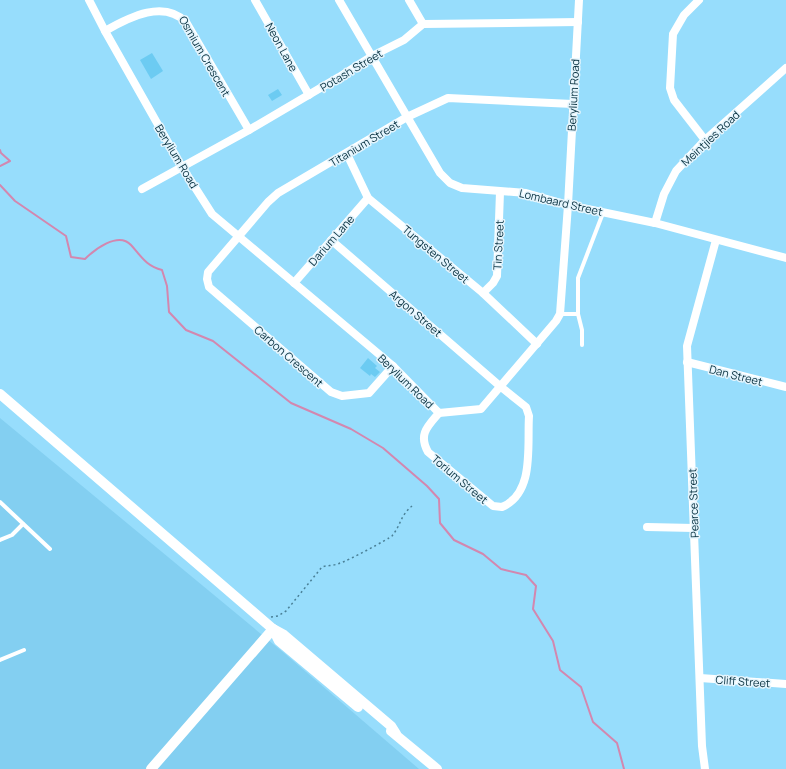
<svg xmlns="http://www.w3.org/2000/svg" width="786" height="769" font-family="Manrope,sans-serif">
<rect width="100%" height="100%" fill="#97ddfc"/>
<path fill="#83cff1" d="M 0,418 L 284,653 L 419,769 L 0,769 Z"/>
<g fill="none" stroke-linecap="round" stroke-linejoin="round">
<g stroke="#d387af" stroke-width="2">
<path d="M 0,150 L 1,153 L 10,161 L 0,166"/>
<path d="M 0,185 L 15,201 L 66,236 L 71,257 L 85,259 C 94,250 118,231 131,245 C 141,256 146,266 162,270 L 167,286 L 169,312 L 186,330 L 213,341 L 291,403 L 351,429 L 383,448 L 427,486 L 439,499 L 440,523 L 454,540 L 483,554 L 501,569 L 526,575 L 536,586 L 533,609 L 553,641 L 560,670 L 581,687 L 593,722 L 617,743 L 624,769"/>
</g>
</g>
<g fill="#6ccbf2">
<path d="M 152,53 L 163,71 L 151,79 L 140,60 Z"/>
<path d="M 278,89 L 282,95 L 272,101 L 268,95 Z"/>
<path d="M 368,358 L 377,366 L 375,368 L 380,372 L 375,377 L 371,374 L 370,376 L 360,368 Z"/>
</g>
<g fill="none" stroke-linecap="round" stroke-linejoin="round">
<path stroke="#4a8097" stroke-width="1.5" stroke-dasharray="2 3" stroke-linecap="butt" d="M 271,617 L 278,616 L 286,611 L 322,567 C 328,565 334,566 340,563 C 346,562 390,538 392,536 C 401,525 400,516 412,506"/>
<g stroke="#fff" stroke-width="4">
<path d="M 560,314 L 578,314"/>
<path d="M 582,345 L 582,330 L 578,314 L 578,278 L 603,213"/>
<path d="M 0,502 L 50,549"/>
<path d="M 0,540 L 12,535 L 23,524"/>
<path d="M 0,660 L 24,650"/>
</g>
<g stroke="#fff" stroke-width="8">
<path d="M 89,0 L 105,31 L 182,167 L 212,214 L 393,366 L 439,413 L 481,409 L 556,321 L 560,314 L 568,205 L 579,0"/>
<path d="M 255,0 L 309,95"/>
<path d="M 339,0 L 440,173 L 450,183 L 462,188 L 526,193 L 568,205 L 655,223 L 786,258"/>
<path d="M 409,0 L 423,24"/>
<path d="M 699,0 L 684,15 L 673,34 L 670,88 L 674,100 L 705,140"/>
<path d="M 105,31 C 131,16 164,0 186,22 L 249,130"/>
<path d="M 347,154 L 368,198 L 483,293 L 537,344"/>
<path d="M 142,189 L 249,130 L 339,77 L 372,56 L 404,40 L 423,24 L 578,22"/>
<path d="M 655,223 L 664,194 L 676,171 L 705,140 L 786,68"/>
<path d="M 331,240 L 501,387 L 526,407 L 529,416 C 527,446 535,493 502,507 L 493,506 L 428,452 C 418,434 428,426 439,413"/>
<path d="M 294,283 L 368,198"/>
<path d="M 483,293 L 493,283 L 497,276 L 500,192"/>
<path d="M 687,362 L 786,387"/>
<path d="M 393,366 L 369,393 L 342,396 L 331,392 L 209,287 L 207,279 L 208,272 L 268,202 L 278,193 L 407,117 L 448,98 L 573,104"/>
<path d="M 647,527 L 694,528"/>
<path d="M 700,678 L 786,684"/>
<path d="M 705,769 L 702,746 L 687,346 L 716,240"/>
</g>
<g stroke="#fff" stroke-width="10">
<path d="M 0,394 L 273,629 L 284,635 L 391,726 L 396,734"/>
<path d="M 273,629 L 279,641 L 358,707"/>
<path d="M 391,731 L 437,769"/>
<path d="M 151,769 L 273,629"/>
</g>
</g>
<g text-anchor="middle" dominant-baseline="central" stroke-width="3" stroke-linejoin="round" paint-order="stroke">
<g font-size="11" fill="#062f3e" stroke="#e5f5fd">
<text transform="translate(282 47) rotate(61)">Neon Lane</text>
<text transform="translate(205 56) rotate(60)">Osmium Crescent</text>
<text transform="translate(351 70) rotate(-31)">Potash Street</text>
<text transform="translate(573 95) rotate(-87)">Berylium Road</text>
<text transform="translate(710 138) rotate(-43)">Meintjies Road</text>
<text transform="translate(364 143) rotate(-31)">Titanium Street</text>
<text transform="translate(177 156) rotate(59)">Berylium Road</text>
<text transform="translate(561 202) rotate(13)">Lombaard Street</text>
<text transform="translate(331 240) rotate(-49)">Darium Lane</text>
<text transform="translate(498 245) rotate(-87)">Tin Street</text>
<text transform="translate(436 254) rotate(40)">Tungsten Street</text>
<text transform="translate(416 313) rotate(41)">Argon Street</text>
<text transform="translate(289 356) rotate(41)">Carbon Crescent</text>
<text transform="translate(736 375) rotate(14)">Dan Street</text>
<text transform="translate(406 381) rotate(44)">Berylium Road</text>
<text transform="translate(460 479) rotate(40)">Torium Street</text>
<text transform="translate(693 503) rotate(-92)">Pearce Street</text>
<text transform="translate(743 681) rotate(4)">Cliff Street</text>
</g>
</g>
</svg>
